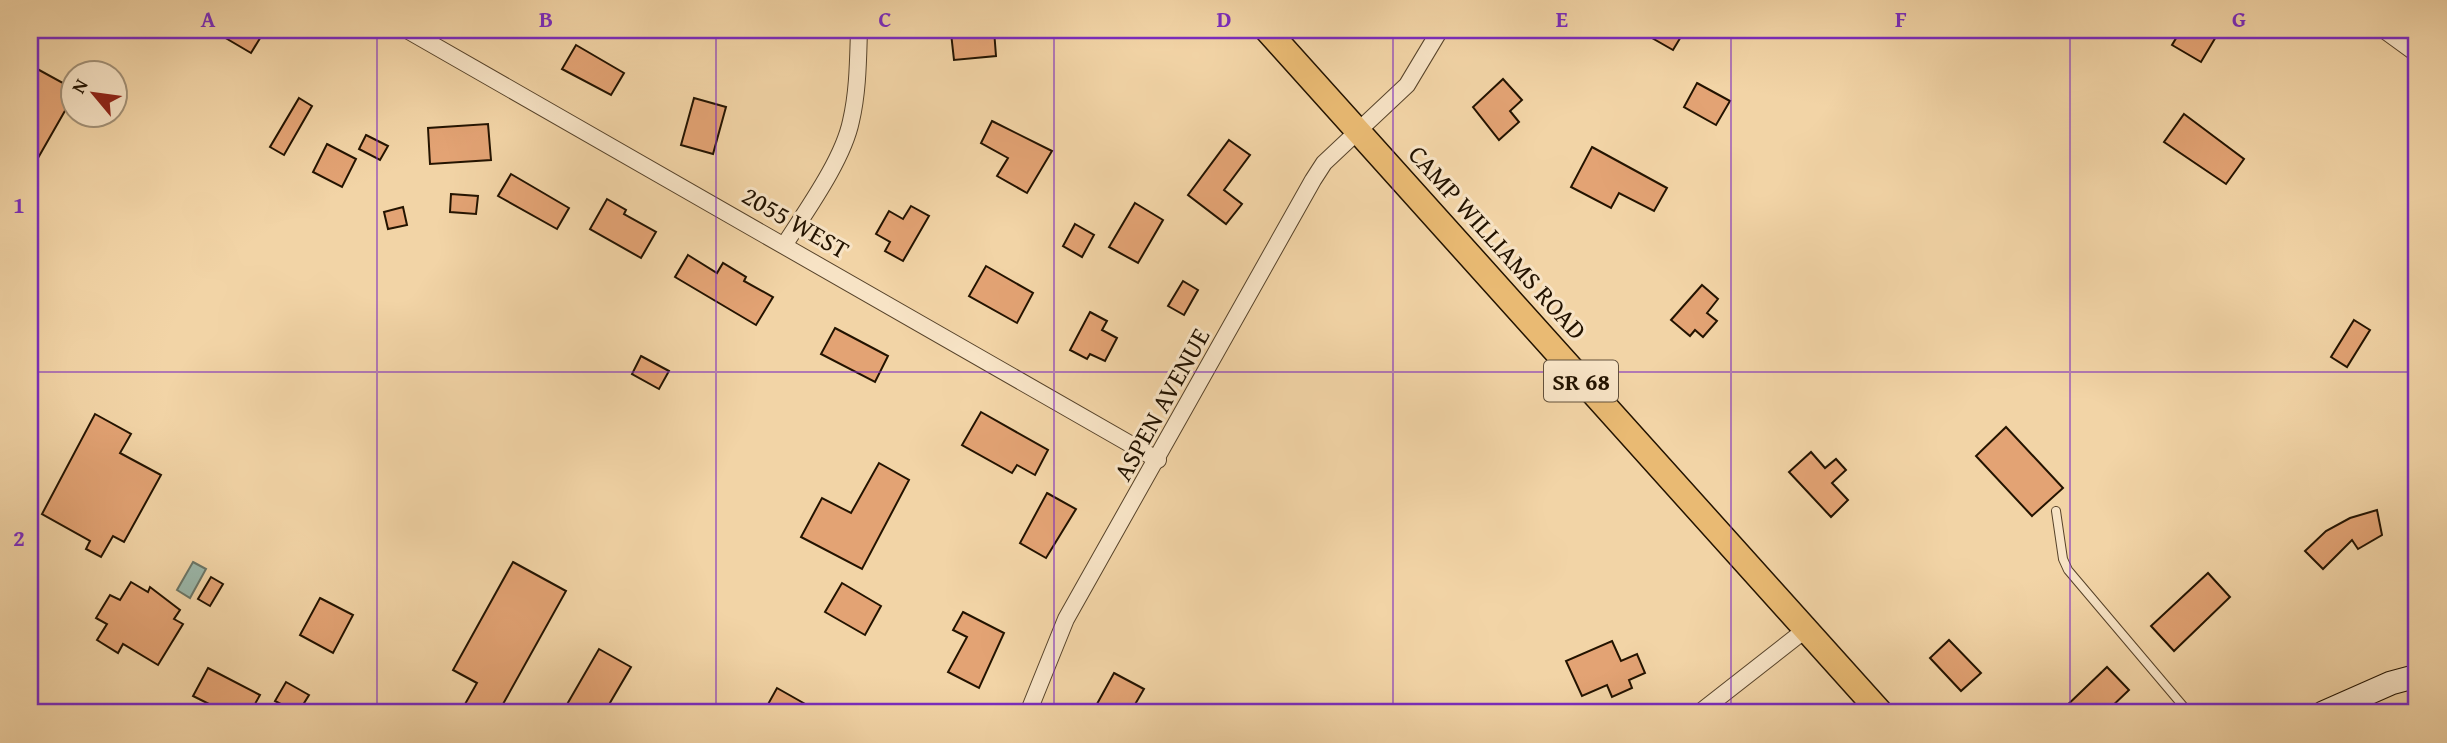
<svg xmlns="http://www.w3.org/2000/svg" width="2447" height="743" font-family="'Gentium Book Plus',serif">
<rect width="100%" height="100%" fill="#f2d4a6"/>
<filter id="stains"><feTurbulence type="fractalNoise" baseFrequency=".00286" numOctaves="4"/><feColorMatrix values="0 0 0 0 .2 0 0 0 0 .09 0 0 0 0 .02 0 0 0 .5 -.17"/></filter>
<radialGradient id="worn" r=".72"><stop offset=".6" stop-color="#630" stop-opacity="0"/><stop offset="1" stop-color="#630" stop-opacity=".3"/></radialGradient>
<path fill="#9bb8ab" stroke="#6b7667" stroke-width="2" d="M 193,562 L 206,569 L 190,598 L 177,590 Z"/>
<g fill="#e3a374" stroke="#231300" stroke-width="2">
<path d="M 212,30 L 265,30 L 251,53 Z"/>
<path d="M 994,30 L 996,56 L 954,60 L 951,33 Z"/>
<path d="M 1638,30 L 1685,30 L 1673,50 Z"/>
<path d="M 2181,30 L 2220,30 L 2201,62 L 2172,45 Z"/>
<path d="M 576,45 L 624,73 L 611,95 L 562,69 Z"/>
<path d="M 30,65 L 74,89 L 74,95 L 30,172 Z"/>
<path d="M 1503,79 L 1522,100 L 1510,111 L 1519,122 L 1499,140 L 1473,107 Z"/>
<path d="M 1697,83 L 1730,101 L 1716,125 L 1684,107 Z"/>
<path d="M 299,98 L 312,106 L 284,155 L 270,147 Z"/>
<path d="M 694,98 L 726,107 L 713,154 L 681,145 Z"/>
<path d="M 2184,114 L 2244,159 L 2226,184 L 2164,142 Z"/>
<path d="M 992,121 L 1052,151 L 1027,193 L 997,176 L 1008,158 L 981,143 Z"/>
<path d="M 488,124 L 491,160 L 430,164 L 428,128 Z"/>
<path d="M 366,135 L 388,146 L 380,160 L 359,149 Z"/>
<path d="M 1229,140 L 1250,155 L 1224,190 L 1242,204 L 1226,224 L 1188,195 Z"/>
<path d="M 327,144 L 356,159 L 342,187 L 313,172 Z"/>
<path d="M 1592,147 L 1667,188 L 1654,211 L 1619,193 L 1611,208 L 1571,187 Z"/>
<path d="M 511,174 L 569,208 L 557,229 L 498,196 Z"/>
<path d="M 451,194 L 478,196 L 476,214 L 450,212 Z"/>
<path d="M 607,199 L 626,210 L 624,214 L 656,232 L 641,258 L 590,229 Z"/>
<path d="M 1135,203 L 1163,220 L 1138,263 L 1109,247 Z"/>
<path d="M 911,206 L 929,216 L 903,261 L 885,251 L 890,242 L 876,234 L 889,211 L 903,219 Z"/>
<path d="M 403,207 L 407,225 L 388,229 L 384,212 Z"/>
<path d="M 1075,224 L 1094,235 L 1082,257 L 1063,246 Z"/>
<path d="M 688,255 L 717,273 L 723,263 L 746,277 L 744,281 L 773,297 L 756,325 L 675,277 Z"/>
<path d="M 986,266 L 1033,293 L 1017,323 L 969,296 Z"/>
<path d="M 1183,281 L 1198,290 L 1184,315 L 1168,306 Z"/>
<path d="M 1702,285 L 1718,299 L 1707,313 L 1717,321 L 1703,337 L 1695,330 L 1690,336 L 1671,320 Z"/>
<path d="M 1090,312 L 1107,321 L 1102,330 L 1117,338 L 1105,361 L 1090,354 L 1087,359 L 1070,350 Z"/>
<path d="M 2354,320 L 2370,330 L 2347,367 L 2331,357 Z"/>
<path d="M 835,328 L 888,356 L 875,382 L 821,354 Z"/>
<path d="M 641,356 L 669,371 L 659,389 L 632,374 Z"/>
<path d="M 981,412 L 1048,450 L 1035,475 L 1017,465 L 1012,473 L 962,445 Z"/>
<path d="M 95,414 L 131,434 L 120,453 L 161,475 L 124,542 L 113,536 L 101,557 L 86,549 L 90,541 L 42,514 Z"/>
<path d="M 2006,427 L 2063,488 L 2032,516 L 1976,456 Z"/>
<path d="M 1811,452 L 1825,468 L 1836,459 L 1846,470 L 1832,483 L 1848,500 L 1831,517 L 1789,472 Z"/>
<path d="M 879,463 L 909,480 L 862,569 L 801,537 L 822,498 L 851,513 Z"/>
<path d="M 1047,493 L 1076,509 L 1046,558 L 1020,543 Z"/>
<path d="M 2377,510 L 2382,535 L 2358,549 L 2352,540 L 2323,569 L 2305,551 L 2326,531 L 2350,518 Z"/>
<path d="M 513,562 L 566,591 L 498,713 L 460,713 L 477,683 L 453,670 Z"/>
<path d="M 2208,573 L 2230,597 L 2174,651 L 2151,626 Z"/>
<path d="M 211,577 L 223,584 L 210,606 L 198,599 Z"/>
<path d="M 131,582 L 148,592 L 150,587 L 180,610 L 174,619 L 183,624 L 158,665 L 123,644 L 118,653 L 97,640 L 107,624 L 96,618 L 110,595 L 120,600 Z"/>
<path d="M 842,583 L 881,606 L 865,635 L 825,612 Z"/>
<path d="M 320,598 L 353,615 L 333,653 L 300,635 Z"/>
<path d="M 963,612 L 1004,633 L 979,688 L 948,672 L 967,637 L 953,630 Z"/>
<path d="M 1949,640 L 1981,673 L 1961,691 L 1930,658 Z"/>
<path d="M 1612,641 L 1621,661 L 1637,654 L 1645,673 L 1629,680 L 1632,688 L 1612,697 L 1607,685 L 1582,696 L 1566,661 Z"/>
<path d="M 599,649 L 631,667 L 604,713 L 562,713 Z"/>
<path d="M 2107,667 L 2129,690 L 2105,713 L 2059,713 Z"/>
<path d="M 208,668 L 260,695 L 250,713 L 227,713 L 193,696 Z"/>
<path d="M 1114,673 L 1144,689 L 1130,713 L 1092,713 Z"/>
<path d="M 286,682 L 309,695 L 298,713 L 275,701 Z"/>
<path d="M 777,688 L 821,713 L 780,713 L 767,706 Z"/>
</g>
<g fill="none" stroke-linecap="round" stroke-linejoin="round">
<defs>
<path id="lane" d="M 2056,511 L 2063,559 L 2068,570 L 2189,713"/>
<g id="street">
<path d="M 407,30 L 1158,460"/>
<path d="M 2384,30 L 2417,54"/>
<path d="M 785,244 C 806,211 843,160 851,121 C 858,91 858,60 859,30"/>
<path d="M 1028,713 L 1066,619 L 1313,180 L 1324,163 L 1407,85 L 1440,30"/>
<path d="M 1699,713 L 1805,630"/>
</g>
<path id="secondary" d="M 2323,713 L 2391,683 L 2417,676"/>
<path id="primary" d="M 1267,30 L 1881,713"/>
</defs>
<use href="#lane" stroke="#57432a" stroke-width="10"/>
<use href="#street" stroke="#57432a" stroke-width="18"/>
<use href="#secondary" stroke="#231300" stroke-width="25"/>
<use href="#primary" stroke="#231300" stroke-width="27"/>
<use href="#lane" stroke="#f7e3c5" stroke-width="8"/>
<use href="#street" stroke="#f7e3c5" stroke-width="16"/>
<use href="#secondary" stroke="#f7e3c5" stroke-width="23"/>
<use href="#primary" stroke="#e9ba73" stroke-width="24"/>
</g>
<path fill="none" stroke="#7b2cbf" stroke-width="2" stroke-opacity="0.55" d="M 377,30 L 377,713M 716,30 L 716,713M 1054,30 L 1054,713M 1393,30 L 1393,713M 1731,30 L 1731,713M 2070,30 L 2070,713M 30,372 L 2417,372"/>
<g text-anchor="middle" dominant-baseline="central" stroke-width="6" stroke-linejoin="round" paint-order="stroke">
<rect fill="#f7e3c5" stroke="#63513b" stroke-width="2" x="1544" y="360.5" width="74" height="41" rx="5"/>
<g font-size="24" font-weight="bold" fill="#231300">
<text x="1581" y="381">SR 68</text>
</g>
<g font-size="26" fill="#231300" stroke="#f7e3c5">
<text transform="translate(796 222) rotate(30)">2055 WEST</text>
<text transform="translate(1498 242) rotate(48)">CAMP WILLIAMS ROAD</text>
<text transform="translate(1161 404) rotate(-61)">ASPEN AVENUE</text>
</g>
</g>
<rect width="2447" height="743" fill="none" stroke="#f2d4a6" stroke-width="77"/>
<g transform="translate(94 94) rotate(299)"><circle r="33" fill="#f7e3c5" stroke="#a29076" stroke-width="2"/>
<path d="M0-5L12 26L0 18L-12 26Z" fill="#8f2418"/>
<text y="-10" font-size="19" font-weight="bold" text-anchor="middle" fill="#231300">N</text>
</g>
<rect x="38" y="38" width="2370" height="666" fill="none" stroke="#7b2cbf" stroke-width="2.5"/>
<g font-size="23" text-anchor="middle" font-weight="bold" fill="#7b2cbf">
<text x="208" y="27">A</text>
<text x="546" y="27">B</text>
<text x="885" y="27">C</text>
<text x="1224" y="27">D</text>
<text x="1562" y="27">E</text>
<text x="1901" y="27">F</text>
<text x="2239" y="27">G</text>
<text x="19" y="213">1</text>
<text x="19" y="546">2</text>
</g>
<rect width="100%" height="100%" filter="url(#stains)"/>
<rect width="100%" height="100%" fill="url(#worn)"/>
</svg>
